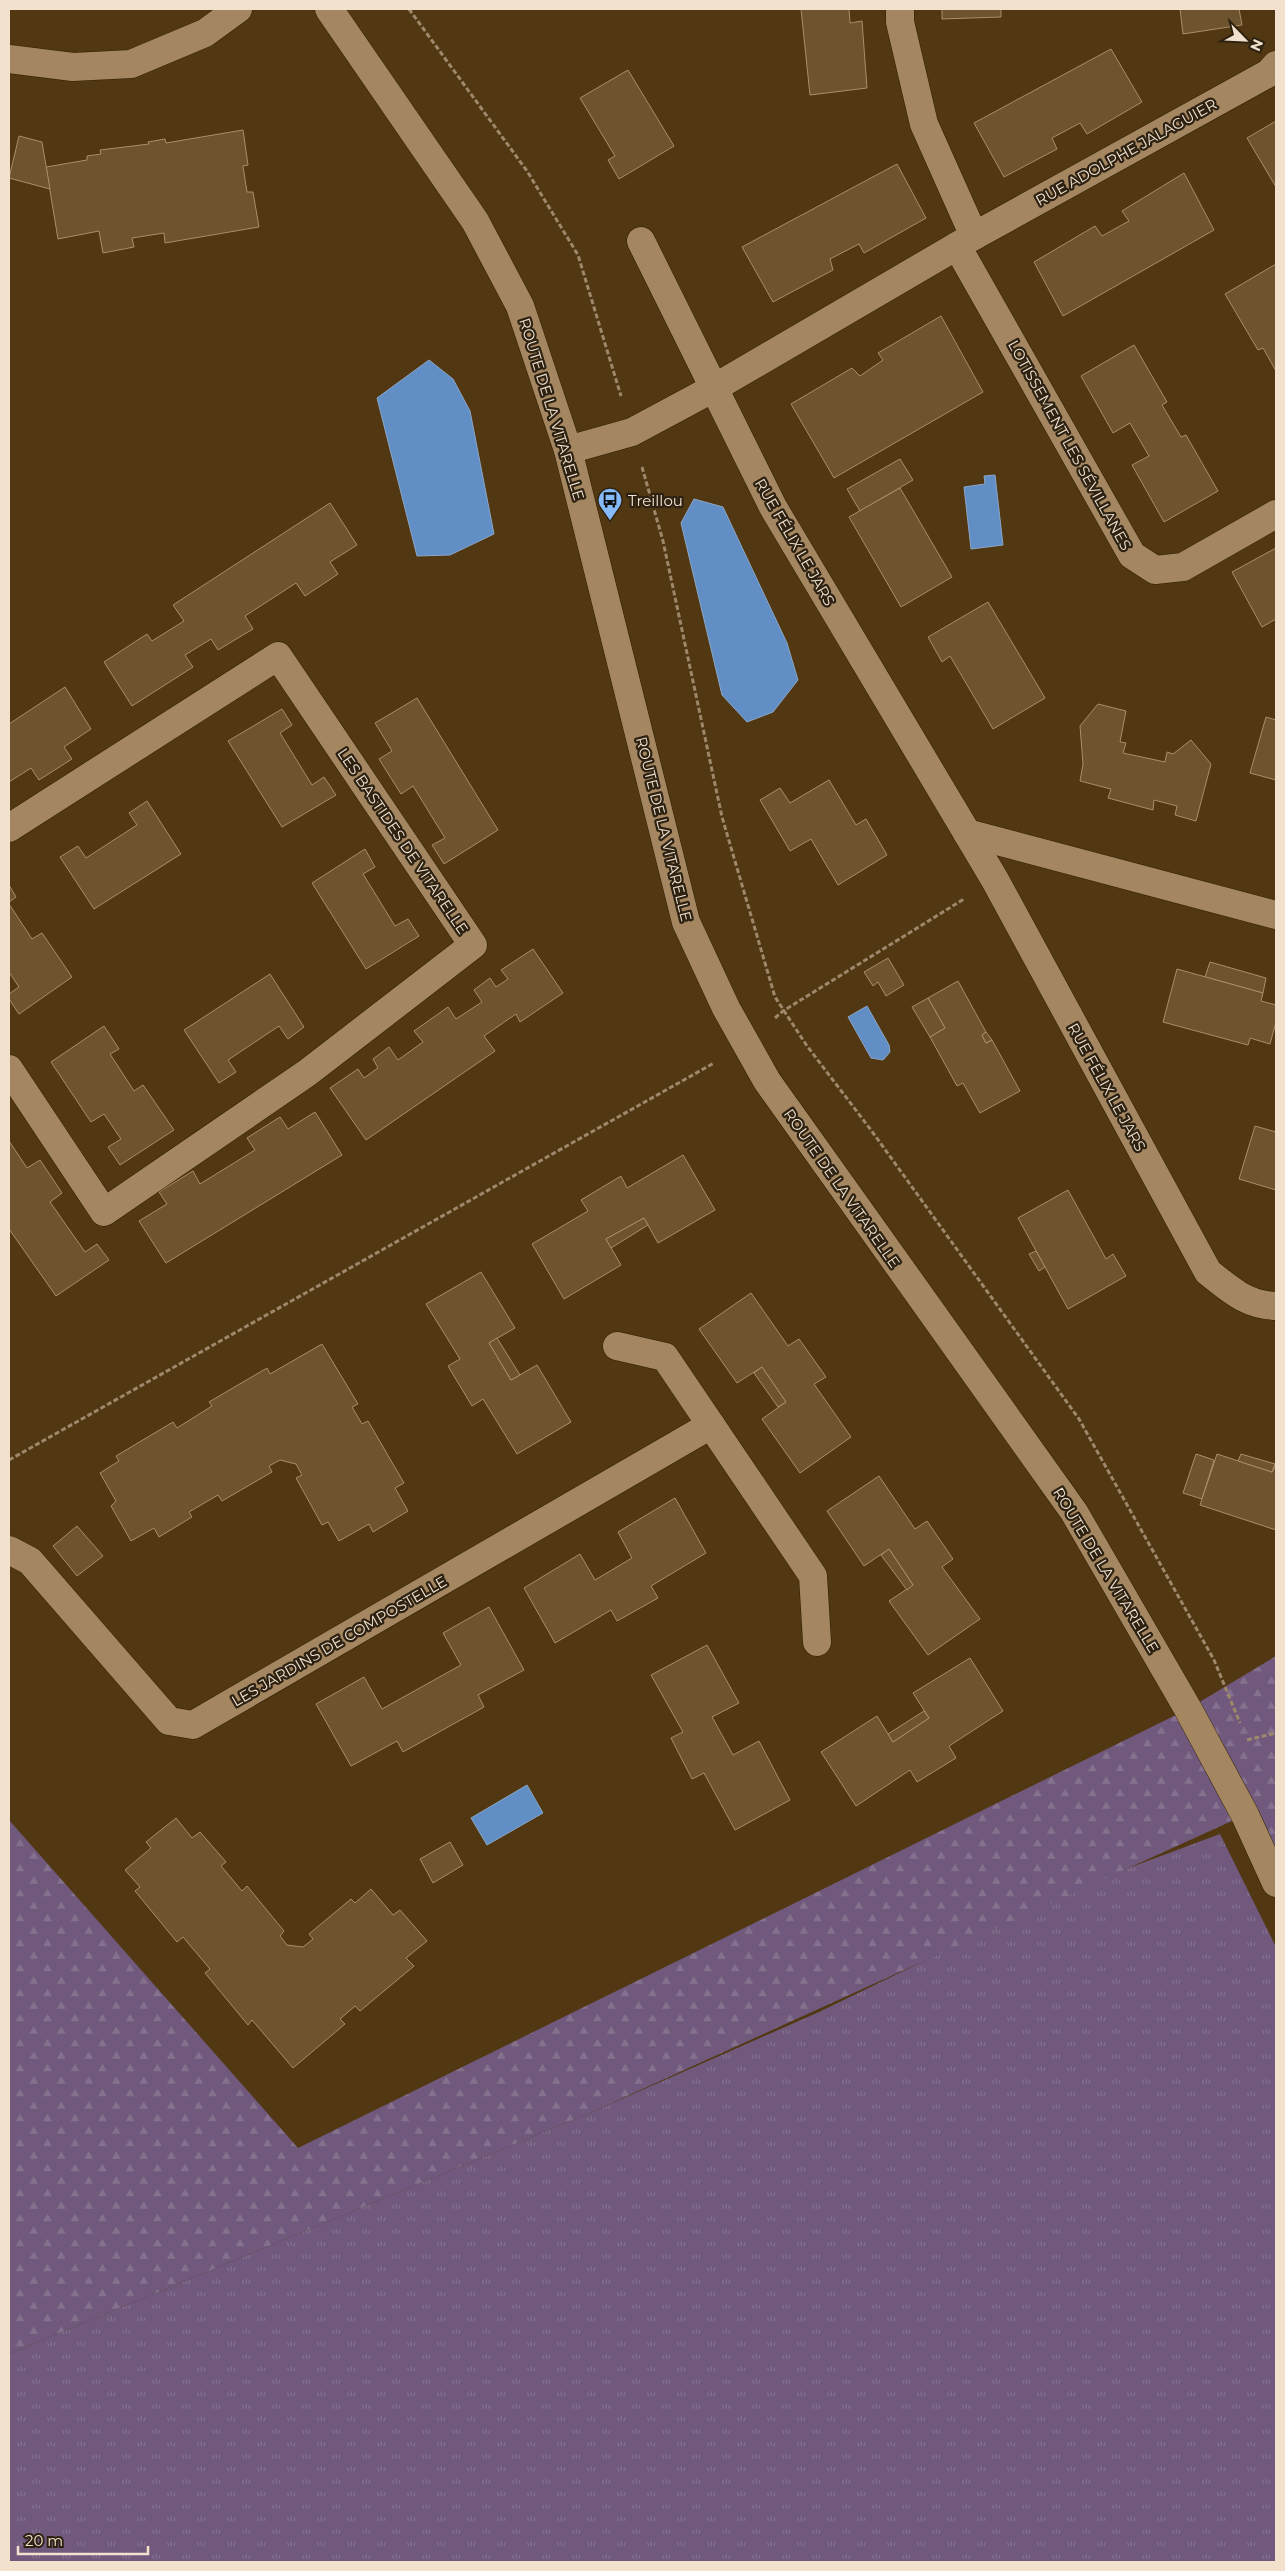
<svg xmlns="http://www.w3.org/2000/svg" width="1285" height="2571" font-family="Montserrat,sans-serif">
<defs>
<pattern id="grass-tufts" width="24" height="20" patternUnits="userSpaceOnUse" patternTransform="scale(1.25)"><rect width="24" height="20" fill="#70597c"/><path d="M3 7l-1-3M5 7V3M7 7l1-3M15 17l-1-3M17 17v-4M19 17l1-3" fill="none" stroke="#85718d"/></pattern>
<pattern id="forest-firs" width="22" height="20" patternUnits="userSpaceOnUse" patternTransform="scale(1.25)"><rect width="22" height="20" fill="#70597c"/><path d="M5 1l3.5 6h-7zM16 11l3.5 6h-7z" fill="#85718d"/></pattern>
</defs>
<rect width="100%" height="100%" fill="#513712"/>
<path fill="url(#grass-tufts)" d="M 1220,1834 L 1276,1947 L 1276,2562 L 9,2562 L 9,2354 L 592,2112 L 819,2012 L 1072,1889 Z"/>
<path fill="url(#forest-firs)" d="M 1276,1656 L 1276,1873 L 1245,1815 L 592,2112 L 9,2354 L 9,1820 L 298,2148 L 1188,1709 Z"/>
<g fill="#618ec4" stroke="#8ca7c7">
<path d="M 429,360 L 453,379 L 470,411 L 494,534 L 450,555 L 417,556 L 377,398 Z"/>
<path d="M 995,475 L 1003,545 L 971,549 L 964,487 L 985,484 L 984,476 Z"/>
<path d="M 694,499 L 723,507 L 787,643 L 798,680 L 773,712 L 747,722 L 722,695 L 681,523 Z"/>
<path d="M 867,1006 L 889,1045 L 890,1052 L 883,1060 L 871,1058 L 848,1017 Z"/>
<path d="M 527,1785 L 543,1813 L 487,1845 L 471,1818 Z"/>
</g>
<g fill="#6e532f" stroke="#ab8d68">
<path d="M 801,9 L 849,9 L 850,23 L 862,21 L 867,88 L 810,95 Z"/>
<path d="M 942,9 L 1001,9 L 1001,17 L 942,19 Z"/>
<path d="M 1180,9 L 1239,9 L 1242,25 L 1183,34 Z"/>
<path d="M 1111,49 L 1142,102 L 1087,134 L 1080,123 L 1052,138 L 1057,149 L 1004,177 L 974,123 Z"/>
<path d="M 628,70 L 674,146 L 619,179 L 608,160 L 615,156 L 580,98 Z"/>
<path d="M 1276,121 L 1276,187 L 1247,138 Z"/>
<path d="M 243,130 L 248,165 L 243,166 L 247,192 L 253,192 L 259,227 L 165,243 L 164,233 L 132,238 L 134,247 L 103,253 L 99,231 L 58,239 L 46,167 L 87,160 L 87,156 L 101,154 L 100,150 L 149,144 L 148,142 L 165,139 L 166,143 Z"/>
<path d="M 19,136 L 42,142 L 50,189 L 9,178 Z"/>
<path d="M 897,164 L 926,218 L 864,253 L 859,244 L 830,259 L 833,270 L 773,302 L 742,247 Z"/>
<path d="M 1184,173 L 1214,230 L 1063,316 L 1034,262 L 1095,226 L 1102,236 L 1129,221 L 1122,211 Z"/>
<path d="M 1276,264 L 1276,371 L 1263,348 L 1258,350 L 1225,294 Z"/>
<path d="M 941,316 L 983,392 L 834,478 L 791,404 L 852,368 L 860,376 L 883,360 L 878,353 Z"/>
<path d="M 1134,345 L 1167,402 L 1162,405 L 1181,437 L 1186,435 L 1218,491 L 1164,522 L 1132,465 L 1149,456 L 1130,423 L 1113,433 L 1081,376 Z"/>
<path d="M 900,459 L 913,480 L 860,511 L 847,489 Z"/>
<path d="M 900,488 L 952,577 L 901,607 L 849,517 Z"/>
<path d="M 330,503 L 357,545 L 330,562 L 338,574 L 305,596 L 296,583 L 245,616 L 253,629 L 218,650 L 211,639 L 185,655 L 193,667 L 132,706 L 104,662 L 147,634 L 152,641 L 184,621 L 173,605 Z"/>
<path d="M 1276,548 L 1276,619 L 1262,627 L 1232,572 Z"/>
<path d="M 988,602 L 1045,698 L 993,729 L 950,656 L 942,662 L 928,637 Z"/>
<path d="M 65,687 L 91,729 L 64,747 L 72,759 L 39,780 L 31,768 L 9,782 L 9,724 Z"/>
<path d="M 417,698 L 498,830 L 444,864 L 432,845 L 445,838 L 413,786 L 401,794 L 379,759 L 392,751 L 375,723 Z"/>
<path d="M 1098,704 L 1126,711 L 1120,742 L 1126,743 L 1123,753 L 1165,762 L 1167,752 L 1173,754 L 1191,740 L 1211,764 L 1196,821 L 1175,815 L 1177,806 L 1154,800 L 1153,810 L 1108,798 L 1111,789 L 1080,781 L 1083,764 L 1080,726 Z"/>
<path d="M 282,709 L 292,725 L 280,733 L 312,785 L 324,777 L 336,795 L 282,827 L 228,741 Z"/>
<path d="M 1266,717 L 1276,720 L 1276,780 L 1250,773 Z"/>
<path d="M 829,780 L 856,825 L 866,819 L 887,855 L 838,885 L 811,839 L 790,851 L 760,800 L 780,788 L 790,803 Z"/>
<path d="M 147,801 L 181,854 L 94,909 L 60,857 L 78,846 L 86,858 L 137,825 L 129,813 Z"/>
<path d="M 365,849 L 375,867 L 363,874 L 395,926 L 408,919 L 419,936 L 366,969 L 312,883 Z"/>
<path d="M 9,885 L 16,897 L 9,902 Z"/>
<path d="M 9,904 L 32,939 L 42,933 L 72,977 L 19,1014 L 9,999 L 9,994 L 19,987 L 9,972 Z"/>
<path d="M 533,949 L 563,993 L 520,1022 L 516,1014 L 484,1036 L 495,1051 L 366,1140 L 330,1088 L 358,1069 L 364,1078 L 378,1068 L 373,1059 L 389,1047 L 398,1060 L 423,1042 L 414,1031 L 448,1007 L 456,1019 L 482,1002 L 474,990 L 490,978 L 496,987 L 508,979 L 501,970 Z"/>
<path d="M 888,958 L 904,985 L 886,996 L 878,982 L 873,986 L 864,972 Z"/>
<path d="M 1210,962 L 1266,978 L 1263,993 L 1205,977 Z"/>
<path d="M 1177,969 L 1263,993 L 1261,1001 L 1276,1005 L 1276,1022 L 1270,1044 L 1250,1038 L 1248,1045 L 1163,1022 Z"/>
<path d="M 270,974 L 304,1027 L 288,1039 L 279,1026 L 228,1060 L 236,1072 L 219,1083 L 184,1030 Z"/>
<path d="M 958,981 L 986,1032 L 982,1035 L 986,1043 L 992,1040 L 1020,1091 L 980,1113 L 963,1083 L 957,1086 L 930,1037 L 945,1028 L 928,998 Z"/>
<path d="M 928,998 L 945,1028 L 930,1037 L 912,1007 Z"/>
<path d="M 104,1026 L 119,1049 L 110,1054 L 134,1091 L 143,1085 L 174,1130 L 120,1165 L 108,1147 L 121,1139 L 104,1114 L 91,1122 L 51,1062 Z"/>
<path d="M 986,1032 L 992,1040 L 986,1043 L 982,1035 Z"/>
<path d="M 315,1112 L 342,1155 L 166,1263 L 139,1221 L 167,1204 L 159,1192 L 193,1171 L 200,1184 L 255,1150 L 247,1138 L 280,1117 L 288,1129 Z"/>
<path d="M 1255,1126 L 1276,1132 L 1276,1190 L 1239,1179 Z"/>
<path d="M 9,1141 L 27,1168 L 40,1160 L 62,1193 L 50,1202 L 85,1252 L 97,1244 L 109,1260 L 56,1296 L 9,1229 Z"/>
<path d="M 683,1155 L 715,1210 L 658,1243 L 644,1218 L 606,1239 L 621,1265 L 564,1299 L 532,1244 L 588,1211 L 581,1200 L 621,1176 L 627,1188 Z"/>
<path d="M 1068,1190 L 1106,1259 L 1113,1254 L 1126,1276 L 1068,1309 L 1018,1218 Z"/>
<path d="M 644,1218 L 648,1225 L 611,1248 L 606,1239 Z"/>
<path d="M 1036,1251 L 1045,1267 L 1039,1271 L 1029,1254 Z"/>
<path d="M 481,1272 L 515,1328 L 489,1343 L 511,1380 L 537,1365 L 571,1422 L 517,1454 L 483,1399 L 472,1406 L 448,1366 L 460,1359 L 426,1304 Z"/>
<path d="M 751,1293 L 788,1346 L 799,1339 L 826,1377 L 814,1384 L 851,1437 L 800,1473 L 762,1419 L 786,1402 L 762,1367 L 737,1383 L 699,1329 Z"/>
<path d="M 497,1338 L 520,1375 L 511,1380 L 489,1343 Z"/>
<path d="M 322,1344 L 358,1404 L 352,1407 L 362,1424 L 368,1421 L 404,1483 L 395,1488 L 408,1511 L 373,1532 L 369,1524 L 339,1541 L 328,1522 L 322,1525 L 296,1478 L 302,1475 L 296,1464 L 280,1460 L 269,1466 L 272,1472 L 222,1501 L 218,1495 L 189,1512 L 192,1517 L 159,1537 L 154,1528 L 131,1541 L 111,1506 L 116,1501 L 100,1473 L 119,1461 L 116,1456 L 173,1422 L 177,1428 L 212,1406 L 209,1402 L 267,1368 L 270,1374 Z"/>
<path d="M 762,1367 L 786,1402 L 778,1407 L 754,1373 Z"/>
<path d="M 1196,1454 L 1214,1460 L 1202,1499 L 1183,1493 Z"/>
<path d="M 1217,1454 L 1272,1472 L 1276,1465 L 1276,1530 L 1200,1505 Z"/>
<path d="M 1241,1454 L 1275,1464 L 1272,1472 L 1238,1461 Z"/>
<path d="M 879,1476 L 915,1529 L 927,1521 L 953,1559 L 942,1567 L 980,1619 L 928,1655 L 889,1601 L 913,1585 L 889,1549 L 864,1566 L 827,1511 Z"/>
<path d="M 675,1498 L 706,1553 L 651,1586 L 658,1598 L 617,1621 L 611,1610 L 555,1643 L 524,1588 L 580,1554 L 595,1580 L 632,1558 L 618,1532 Z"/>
<path d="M 77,1526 L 103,1556 L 77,1576 L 53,1546 Z"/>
<path d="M 889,1549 L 913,1585 L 907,1590 L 881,1555 Z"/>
<path d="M 489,1607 L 524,1670 L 478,1695 L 484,1707 L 403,1752 L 397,1741 L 351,1766 L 316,1704 L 364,1677 L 382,1709 L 461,1665 L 443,1633 Z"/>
<path d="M 707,1645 L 739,1703 L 712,1717 L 733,1755 L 759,1741 L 790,1800 L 735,1830 L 704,1773 L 692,1779 L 671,1738 L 683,1732 L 651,1675 Z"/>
<path d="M 970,1658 L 1003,1711 L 949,1746 L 956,1758 L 917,1782 L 910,1770 L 856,1806 L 821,1752 L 877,1716 L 893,1742 L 929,1718 L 913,1693 Z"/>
<path d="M 924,1711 L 929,1718 L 893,1742 L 888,1734 Z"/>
<path d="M 176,1818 L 192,1838 L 200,1832 L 226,1862 L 221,1866 L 242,1891 L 247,1886 L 284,1931 L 280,1936 L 287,1945 L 303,1947 L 313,1939 L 309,1934 L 351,1899 L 355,1903 L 371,1889 L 393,1915 L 400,1910 L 427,1941 L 406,1958 L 414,1966 L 360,2011 L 355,2006 L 340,2019 L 345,2024 L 293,2068 L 252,2020 L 248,2025 L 205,1973 L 210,1969 L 183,1937 L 177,1942 L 135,1891 L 140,1887 L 125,1870 L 151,1848 L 146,1842 Z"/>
<path d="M 450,1842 L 463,1865 L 433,1883 L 420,1859 Z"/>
</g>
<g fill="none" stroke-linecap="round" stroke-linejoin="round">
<defs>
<g id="minor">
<path d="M 329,9 L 475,221 L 520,306 L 568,450 L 686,922 L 726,1008 L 767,1081 L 1074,1512 L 1188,1709 L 1245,1815 L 1276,1883"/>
<path d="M 900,9 L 900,22 L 924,124 L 974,236"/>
<path d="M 9,59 L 73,67 L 131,64 L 205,33 L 238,9"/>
<path d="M 641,241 L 773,507 L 995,880 L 1208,1272 C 1231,1290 1246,1305 1276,1306"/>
<path d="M 957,246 L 1132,555 L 1155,570 L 1183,567 L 1276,514"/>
<path d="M 568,450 L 632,432 L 714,388 L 974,236 L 1269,73 L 1276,65"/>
<path d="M 9,828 L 278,656 L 473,945 L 307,1073 L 104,1212 L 9,1069"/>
<path d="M 967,833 L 1276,915"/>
<path d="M 617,1346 L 665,1357 L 813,1576 L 817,1642"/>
<path d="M 9,1550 L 30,1561 L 169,1721 L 193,1725 L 711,1425"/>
</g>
</defs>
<use href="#minor" stroke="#321f03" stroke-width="29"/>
<g stroke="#9d886b" stroke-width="3" stroke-dasharray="5 2.5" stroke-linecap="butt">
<path d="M 409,9 L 527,171 L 578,255 L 621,396"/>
<path d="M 642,467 L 663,541 L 722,817 L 775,997 L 807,1046 L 871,1130 L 1079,1419 L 1214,1660 L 1240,1723"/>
<path d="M 775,1018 L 783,1011 L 964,899"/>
<path d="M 9,1460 L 714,1063"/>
<path d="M 1247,1740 L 1276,1733"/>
</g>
<use href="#minor" stroke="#a48761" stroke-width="28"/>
</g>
<defs>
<symbol id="bus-pin" viewBox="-11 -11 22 30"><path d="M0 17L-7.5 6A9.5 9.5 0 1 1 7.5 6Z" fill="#86bbfb" stroke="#2d2112"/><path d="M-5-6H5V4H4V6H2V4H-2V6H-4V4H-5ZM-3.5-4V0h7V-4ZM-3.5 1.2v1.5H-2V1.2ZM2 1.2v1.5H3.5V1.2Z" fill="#111"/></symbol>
</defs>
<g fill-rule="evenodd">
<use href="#bus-pin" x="596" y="486" width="28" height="38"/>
</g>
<g text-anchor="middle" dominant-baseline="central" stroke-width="4.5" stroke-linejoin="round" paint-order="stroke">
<g font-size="15" fill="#f1e1cd" stroke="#2d2112">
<text transform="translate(1126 152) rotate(-29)">RUE ADOLPHE JALAGUIER</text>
<text transform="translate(552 409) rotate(73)">ROUTE DE LA VITARELLE</text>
<text transform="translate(1070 445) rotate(61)">LOTISSEMENT LES SÉVILLANES</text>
<text transform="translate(795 542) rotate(60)">RUE FÉLIX LE JARS</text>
<text transform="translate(664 829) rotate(76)">ROUTE DE LA VITARELLE</text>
<text transform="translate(403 841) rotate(56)">LES BASTIDES DE VITARELLE</text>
<text transform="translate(1107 1087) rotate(61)">RUE FÉLIX LE JARS</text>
<text transform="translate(842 1188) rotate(55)">ROUTE DE LA VITARELLE</text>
<text transform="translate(1106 1570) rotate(59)">ROUTE DE LA VITARELLE</text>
<text transform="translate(339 1641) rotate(-30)">LES JARDINS DE COMPOSTELLE</text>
</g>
<g font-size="15" fill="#f1e1cd" stroke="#2d2112" text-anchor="start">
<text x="628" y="500">Treillou</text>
</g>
</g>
<rect width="1285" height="2571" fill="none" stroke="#f1e1cd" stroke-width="20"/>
<g transform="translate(1245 40) rotate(114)" stroke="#2d2112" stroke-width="4" paint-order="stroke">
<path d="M0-4L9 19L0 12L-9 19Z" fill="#f1e1cd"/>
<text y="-8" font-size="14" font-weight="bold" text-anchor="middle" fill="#f1e1cd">N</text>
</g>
<path d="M18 2546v8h130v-8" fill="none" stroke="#f1e1cd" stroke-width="2.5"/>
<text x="25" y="2546" font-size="15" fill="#f1e1cd" stroke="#2d2112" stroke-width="4" paint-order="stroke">20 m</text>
</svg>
